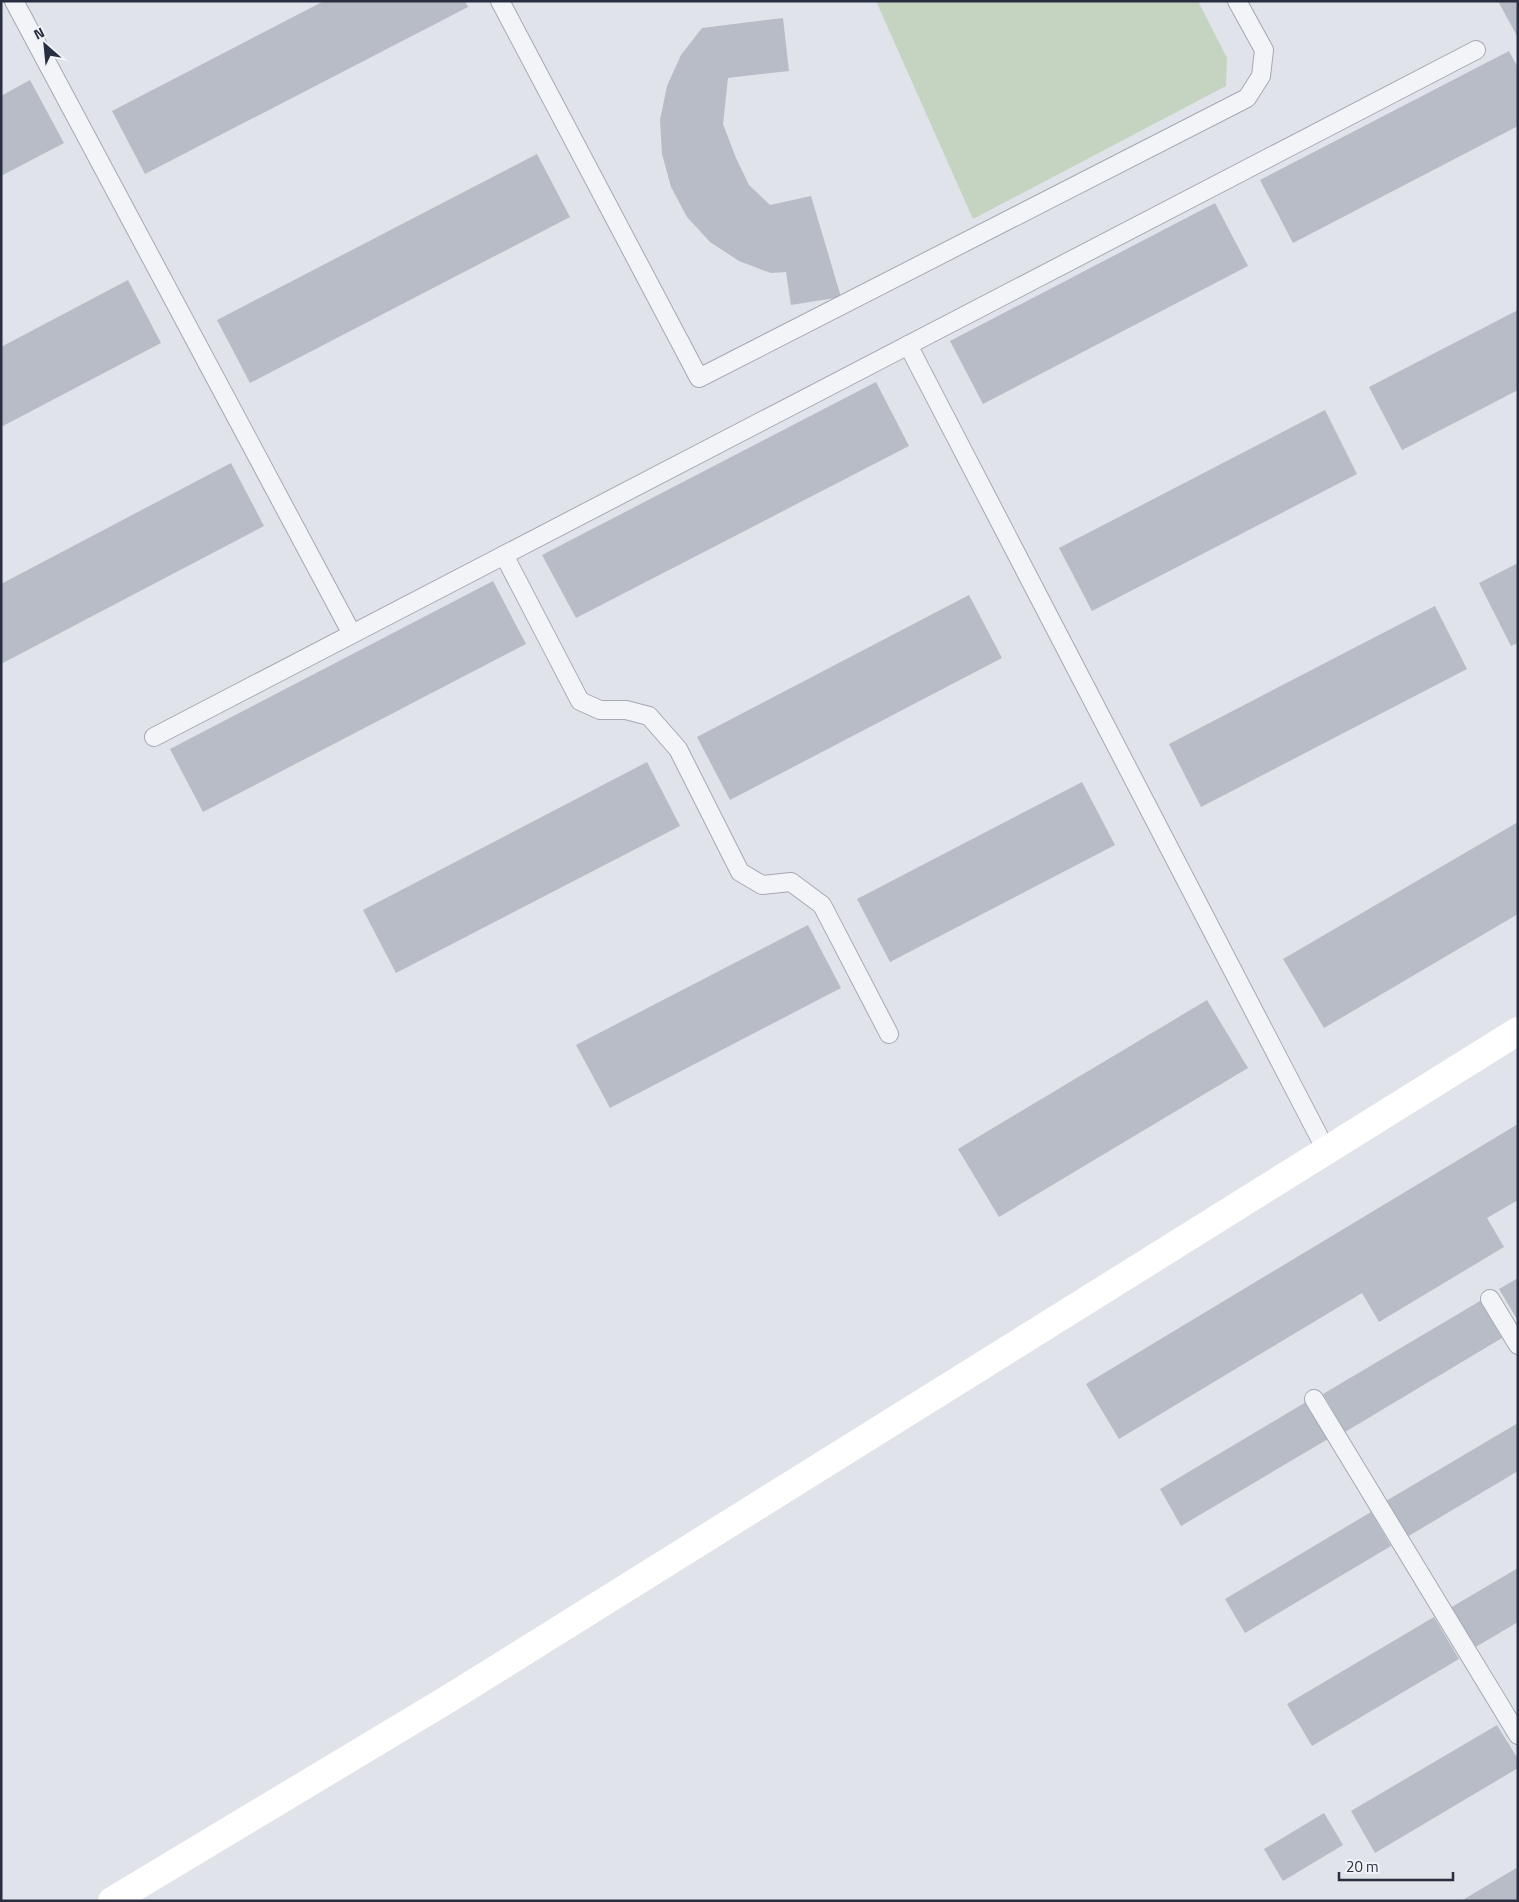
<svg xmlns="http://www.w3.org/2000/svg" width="1519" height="1902" font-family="'Titillium Web',sans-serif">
<rect width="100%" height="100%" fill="#e0e3ea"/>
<path fill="#c4d4c1" d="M 876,1 L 1198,1 L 1227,58 L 1226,86 L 973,219 Z"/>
<g fill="#b7bcc7">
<path d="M 324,1 L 465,1 L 468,7 L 145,174 L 112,111 Z"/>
<path d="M 1498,1 L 1518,1 L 1518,38 Z"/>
<path d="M 783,18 L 789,71 L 728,78 L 723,124 L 736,158 L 749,185 L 770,205 L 811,196 L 841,297 L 791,305 L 786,272 L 771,273 L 739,261 L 710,242 L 687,217 L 671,187 L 662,154 L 660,120 L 667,86 L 681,55 L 702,28 Z"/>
<path d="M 1509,51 L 1518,68 L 1518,126 L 1293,243 L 1260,180 Z"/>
<path d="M 30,80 L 64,143 L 1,176 L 1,96 Z"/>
<path d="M 537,154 L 570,217 L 250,383 L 217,320 Z"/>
<path d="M 1215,203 L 1248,266 L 983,404 L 950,341 Z"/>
<path d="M 128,280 L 161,343 L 1,427 L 1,347 Z"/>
<path d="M 1518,310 L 1518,390 L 1402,450 L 1369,387 Z"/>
<path d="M 876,382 L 909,446 L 576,618 L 542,555 Z"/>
<path d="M 1325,410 L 1357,474 L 1092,611 L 1059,548 Z"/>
<path d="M 231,463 L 264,526 L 1,664 L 1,584 Z"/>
<path d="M 1518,563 L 1518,643 L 1511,646 L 1479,583 Z"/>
<path d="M 493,581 L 526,644 L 203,812 L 170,749 Z"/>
<path d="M 969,595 L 1002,658 L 730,800 L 697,737 Z"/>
<path d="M 1435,606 L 1467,669 L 1201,807 L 1169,744 Z"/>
<path d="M 647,762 L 680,826 L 396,973 L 363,910 Z"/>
<path d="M 1082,782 L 1115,845 L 890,962 L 857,899 Z"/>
<path d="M 1518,822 L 1518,914 L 1324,1028 L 1283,959 Z"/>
<path d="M 808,925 L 841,988 L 610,1108 L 576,1045 Z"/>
<path d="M 1207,1000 L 1248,1068 L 999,1217 L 958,1149 Z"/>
<path d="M 1518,1124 L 1518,1200 L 1487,1218 L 1504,1247 L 1379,1322 L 1362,1293 L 1119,1439 L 1086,1384 Z"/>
<path d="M 1518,1278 L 1518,1321 L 1499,1289 Z"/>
<path d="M 1480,1301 L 1502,1338 L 1345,1432 L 1323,1394 Z"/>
<path d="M 1306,1402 L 1328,1439 L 1181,1526 L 1160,1489 Z"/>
<path d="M 1518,1423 L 1518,1471 L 1407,1537 L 1386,1501 Z"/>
<path d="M 1371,1512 L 1391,1546 L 1245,1633 L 1225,1599 Z"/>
<path d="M 1518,1568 L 1518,1622 L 1474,1648 L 1450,1608 Z"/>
<path d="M 1434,1617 L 1459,1659 L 1312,1746 L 1287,1704 Z"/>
<path d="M 1497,1725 L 1518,1759 L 1518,1768 L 1375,1853 L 1351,1811 Z"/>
<path d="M 1324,1813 L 1343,1845 L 1283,1881 L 1264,1849 Z"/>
<path d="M 1518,1867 L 1518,1901 L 1461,1901 Z"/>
</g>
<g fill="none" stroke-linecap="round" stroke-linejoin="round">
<defs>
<g id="lane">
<path d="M 14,1 L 352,634"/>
<path d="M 500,1 L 699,378 L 1247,98 L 1261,76 L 1264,50 L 1237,1"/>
<path d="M 908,345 L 1326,1150"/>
<path d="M 504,555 L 580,701 L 600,710 L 626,710 L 649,716 L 678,749 L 740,872 L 762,885 L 791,882 L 822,905 L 889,1034"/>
<path d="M 154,737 L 1476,50"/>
<path d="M 1490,1299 L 1518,1345"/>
<path d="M 1314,1399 L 1518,1735"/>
</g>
</defs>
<use href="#lane" stroke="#a5a9b4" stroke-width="20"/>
<use href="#lane" stroke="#f3f4f8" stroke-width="18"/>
<path stroke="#fff" stroke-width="28" d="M 112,1901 L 453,1696 L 1518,1031"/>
</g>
<rect width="1519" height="1902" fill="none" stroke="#292f41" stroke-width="5"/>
<g transform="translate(45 45) rotate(333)" stroke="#f0f2f7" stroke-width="4" paint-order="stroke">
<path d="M0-4L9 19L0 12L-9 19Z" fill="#292f41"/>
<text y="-8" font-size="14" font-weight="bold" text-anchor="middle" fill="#292f41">N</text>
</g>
<path d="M1339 1872v8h114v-8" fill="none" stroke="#292f41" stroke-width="2.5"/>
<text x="1346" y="1872" font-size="15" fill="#292f41" stroke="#f0f2f7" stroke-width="4" paint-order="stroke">20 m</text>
</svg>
